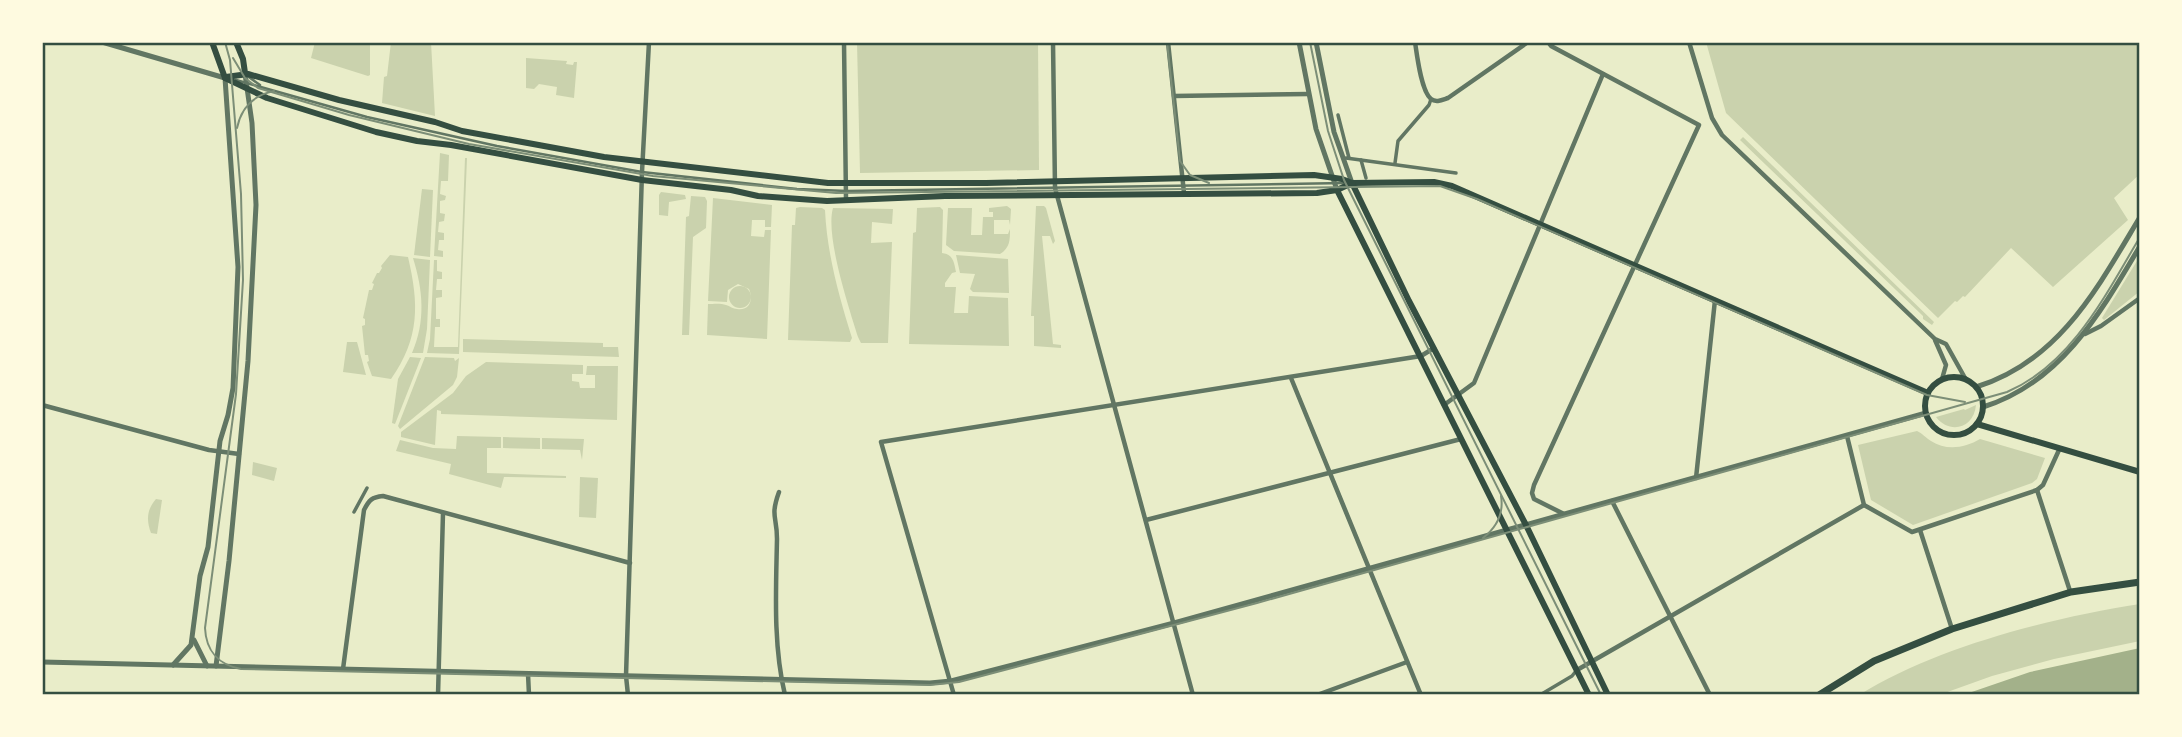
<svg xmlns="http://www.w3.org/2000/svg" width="2182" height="737" font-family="'Varela Round',sans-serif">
<rect width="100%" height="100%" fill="#e9edc9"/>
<g fill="#cad2ad">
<path d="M 315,42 L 370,43 L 370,75 L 368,76 L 311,58 Z"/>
<path d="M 391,42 L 431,42 L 435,116 L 382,103 L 384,77 L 387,76 Z"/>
<path d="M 857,42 L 1038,42 L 1039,170 L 860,173 Z"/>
<path d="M 1706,42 L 2140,42 L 2140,174 L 2114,198 L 2128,220 L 2053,287 L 2011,248 L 1965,297 L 1963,296 L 1957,302 L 1955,301 L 1938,318 L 1726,113 Z"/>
<path d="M 526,58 L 567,61 L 566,64 L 573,65 L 574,62 L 577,62 L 574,98 L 556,95 L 557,87 L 539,84 L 534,89 L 526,88 Z"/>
<path d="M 1743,137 L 1934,322 L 1932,325 L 1923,319 L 1923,316 L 1740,140 Z"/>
<path d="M 440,153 L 449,155 L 448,181 L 441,181 L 440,194 L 446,196 L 445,200 L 440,201 L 440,213 L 445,214 L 444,221 L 439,222 L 438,232 L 444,233 L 444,240 L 439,240 L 438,250 L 443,251 L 443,257 L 434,256 Z"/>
<path d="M 465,158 L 467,158 L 459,354 L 427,353 L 430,339 L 434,260 L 437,260 L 437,271 L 442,272 L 442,279 L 437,279 L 436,290 L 442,290 L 442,297 L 436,298 L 436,319 L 440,319 L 440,327 L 435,327 L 434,347 L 458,347 Z"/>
<path d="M 422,189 L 433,190 L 430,257 L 414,255 Z"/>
<path d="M 661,192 L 685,195 L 686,199 L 669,202 L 668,216 L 659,215 L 659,195 Z"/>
<path d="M 691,196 L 705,197 L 707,201 L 706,228 L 693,237 L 689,335 L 682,335 L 686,217 L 689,216 Z"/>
<path d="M 713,198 L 772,205 L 771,227 L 765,227 L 765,220 L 752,220 L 751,236 L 764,237 L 765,230 L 771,230 L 767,339 L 707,335 L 708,304 C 713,304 721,303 726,305 C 730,306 733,309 737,309 C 751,311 753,298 749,289 L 738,284 L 728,290 L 727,302 L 708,301 Z"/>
<path d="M 1007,206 L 1011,209 L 1010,225 L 1009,220 L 994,220 L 994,234 L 1008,234 L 1010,229 C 1010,240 1010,248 1000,254 L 954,251 L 946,245 L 948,208 L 972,208 L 971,235 L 982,235 L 983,217 L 993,217 L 993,212 L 989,212 L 989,208 Z"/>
<path d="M 1036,206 L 1044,206 L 1046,208 L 1055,241 L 1053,244 L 1050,236 L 1042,236 L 1053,344 L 1061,345 L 1061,348 L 1034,346 L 1034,316 L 1031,316 Z"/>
<path d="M 800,207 L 822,208 L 825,210 C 827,254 839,296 852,338 L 850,342 L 788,340 L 792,225 L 795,225 L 796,208 Z"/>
<path d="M 940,207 L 943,210 L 942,253 C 953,254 954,262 956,272 L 952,273 L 945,283 L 945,287 L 956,287 L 954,313 L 968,313 L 969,296 L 1008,298 L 1009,346 L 909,344 L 913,233 L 916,232 L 917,208 Z"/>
<path d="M 833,208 L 893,209 L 892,224 L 872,222 L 871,243 L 892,242 L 888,343 L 861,343 L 858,337 C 849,308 825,236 833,208 Z"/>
<path d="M 390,255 L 408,257 C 419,304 420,338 391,379 L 372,376 L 367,362 L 369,361 L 368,355 L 365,355 L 362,326 L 365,325 L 365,319 L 363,318 L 369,290 L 372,290 L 374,284 L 372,283 L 377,273 L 379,273 L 382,268 L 381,266 Z"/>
<path d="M 956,255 L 1008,259 L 1009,293 L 973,292 L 970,289 L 975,274 L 960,273 Z"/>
<path d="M 2140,256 L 2140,291 L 2104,320 L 2102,318 Z"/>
<path d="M 413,258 L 430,260 L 427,329 L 423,353 L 412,353 C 426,321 423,290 413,258 Z"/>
<circle cx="740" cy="297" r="11"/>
<path d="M 463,339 L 603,343 L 603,347 L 618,347 L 619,357 L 463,352 Z"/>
<path d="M 347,342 L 357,342 L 366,375 L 343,372 Z"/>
<path d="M 410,357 L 421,358 L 395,424 L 392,423 L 398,379 Z"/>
<path d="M 425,357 L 454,358 L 455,361 L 459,358 L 457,377 L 453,385 L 400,429 L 398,426 Z"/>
<path d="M 486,362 L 583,365 L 583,374 L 572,374 L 572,381 L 579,382 L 580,388 L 595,388 L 595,375 L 586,375 L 587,366 L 618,366 L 617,420 L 441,414 L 441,411 L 437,410 L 435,445 L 401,437 L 401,432 L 453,393 L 466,376 Z"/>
<path d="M 1976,405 C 1974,428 1950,435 1936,417 L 1964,409 L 1965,410 Z"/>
<path d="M 1917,431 C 1922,433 1926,438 1931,441 C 1946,451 1965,448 1980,439 L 2045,458 L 2037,479 L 2032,483 L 1913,525 L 1871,500 L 1858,445 Z"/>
<path d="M 457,436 L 501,437 L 501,448 L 487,448 L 487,473 L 566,476 L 566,478 L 504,477 L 501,488 L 449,474 L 451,464 L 396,451 L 400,440 L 433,448 L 456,449 Z"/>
<path d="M 503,437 L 540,438 L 540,449 L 503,448 Z"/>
<path d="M 542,438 L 584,439 L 582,460 L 580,450 L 542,449 Z"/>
<path d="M 253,462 L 277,468 L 274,481 L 252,475 Z"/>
<path d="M 580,477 L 598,478 L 596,518 L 579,517 Z"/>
<path d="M 156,499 L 162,500 L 157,534 L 151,533 C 146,520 147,509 156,499 Z"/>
<path d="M 2140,604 L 2140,641 L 2054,659 L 1992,676 L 1939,695 L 1859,695 C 1936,647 2050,618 2140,604 Z"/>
</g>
<path fill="#a3b18a" d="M 2140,648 L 2140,695 L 1963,695 L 2030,672 Z"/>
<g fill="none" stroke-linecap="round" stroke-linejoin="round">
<g stroke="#617663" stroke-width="2.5">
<path d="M 246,75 L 260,85"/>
<path d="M 236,80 L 367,117 L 497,146 L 642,172 L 797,189 L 847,191 L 1345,183"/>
</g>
<g stroke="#617663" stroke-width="3.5">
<path d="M 1338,115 L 1349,158"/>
<path d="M 1346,158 L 1456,173"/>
<path d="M 1361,160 L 1366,178"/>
<path d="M 1395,163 L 1398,141 L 1429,105 L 1431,99"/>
<path d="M 354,512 L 367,488"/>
<path d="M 1540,695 L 1572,676 L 1576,671"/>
</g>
<g stroke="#617663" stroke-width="4.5">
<path d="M 844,42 L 846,199"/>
<path d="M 1053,42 L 1055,188 L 1193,695"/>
<path d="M 1168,42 L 1184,193"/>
<path d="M 1415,42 C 1417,55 1421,91 1431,99 C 1436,103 1442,100 1448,98 L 1528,42"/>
<path d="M 1548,42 L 1551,46 L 1699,125 L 1534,485 L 1532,493 L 1534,499 L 1564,514"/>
<path d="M 1689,42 L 1712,118 L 1722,135 L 1935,339 L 1946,344 L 1965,378"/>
<path d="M 1174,96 L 1308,94"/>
<path d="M 2085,334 L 2101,326 L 2140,298"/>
<path d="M 1935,340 L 1946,365 L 1942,379"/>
<path d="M 1291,378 L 1421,695"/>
<path d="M 42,405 L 209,450 L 239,454"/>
<path d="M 1444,405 L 1474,383 L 1603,74"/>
<path d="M 1847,436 L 1864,505 L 1912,532 L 2037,490 L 2043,485 L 2059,450"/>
<path d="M 1696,478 L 1715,300"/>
<path d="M 2037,490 L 2070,591"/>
<path d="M 779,492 C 770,517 777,516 777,539 C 776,590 773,645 785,695"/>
<path d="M 1612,501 L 1710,695"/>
<path d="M 1146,520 L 1461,439"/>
<path d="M 1920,530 L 1952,629"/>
<path d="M 343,669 L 364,510 C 369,500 372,497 383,496 L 630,563"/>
<path d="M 1577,670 L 1864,505"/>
<path d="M 528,674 L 529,695"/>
<path d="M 438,695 L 443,513"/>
<path d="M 628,695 L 626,676 L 642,172 L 649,42"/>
<path d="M 954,695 L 881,442 L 1421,356 L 1434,348"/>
<path d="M 1317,695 L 1407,662"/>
</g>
<g stroke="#617663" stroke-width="5">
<path d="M 102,42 L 225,78 L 238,267 L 233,388 L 228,415 L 220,441 L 208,547 L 200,576 L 191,645 L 173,665"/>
<path d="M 1299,42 L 1316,129 L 1337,190"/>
<path d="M 1316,42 L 1334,132 L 1352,183"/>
<path d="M 1976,387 C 2060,361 2098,287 2140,217"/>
<path d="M 1983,407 C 2061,383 2101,312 2140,246"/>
<path d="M 194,640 L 207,666"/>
<path d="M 42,662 L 930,683 L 951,681 L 1174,623 L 1926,413"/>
<path d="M 216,666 L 229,561 L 248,361 L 256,205 L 252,123 L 245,74"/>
</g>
<g stroke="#344e41" stroke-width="6">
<path d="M 212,42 L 225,78"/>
<path d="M 236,42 L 243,59 L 245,73"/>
<path d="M 226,77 L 248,74 L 339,100 L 435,122 L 462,131 L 604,157 L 828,183 L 986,183 L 1314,175 L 1342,179 L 1352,183"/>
<path d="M 225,78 L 267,98 L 376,132 L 417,141 L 451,145 L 642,180 L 731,190 L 758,196 L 827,201 L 945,196 L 1317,193 L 1337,190 L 1352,183 L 1434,182 L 1452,186 L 1928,393"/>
<path d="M 1352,183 L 1409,301 L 1526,525 L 1608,695"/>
<path d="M 1337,190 L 1589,695"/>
<circle cx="1954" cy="406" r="29"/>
<path d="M 1977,424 L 2140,472"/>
</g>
<path stroke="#344e41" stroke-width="7" d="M 1819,695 L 1874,661 L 1952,629 L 2071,592 L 2140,582"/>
<g stroke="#7c8e77" stroke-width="2">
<path d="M 225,42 L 230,60 L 241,194 L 243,280 L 236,394 L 205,628 C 206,651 219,665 241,669 L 930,685 L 959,682 L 1257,603 L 2007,392 C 2072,364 2106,294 2140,237"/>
<path d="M 1167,42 L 1180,161 L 1190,175 L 1209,183"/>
<path d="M 1310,42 L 1328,131 L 1344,180 L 1601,695"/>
<path d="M 233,58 L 245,78 L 258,88 L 349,115 L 469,144 L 653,176 L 836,193 L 1440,186 L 1477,199 L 1927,395 L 1965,402"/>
<path d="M 237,128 C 241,108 254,95 274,91"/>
<path d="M 1483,538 C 1497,527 1504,514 1501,496"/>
</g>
</g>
<rect width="2182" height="737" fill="none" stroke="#fefae0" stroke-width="88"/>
<rect x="44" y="44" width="2094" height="649" fill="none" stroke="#344e41" stroke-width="2.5"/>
</svg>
